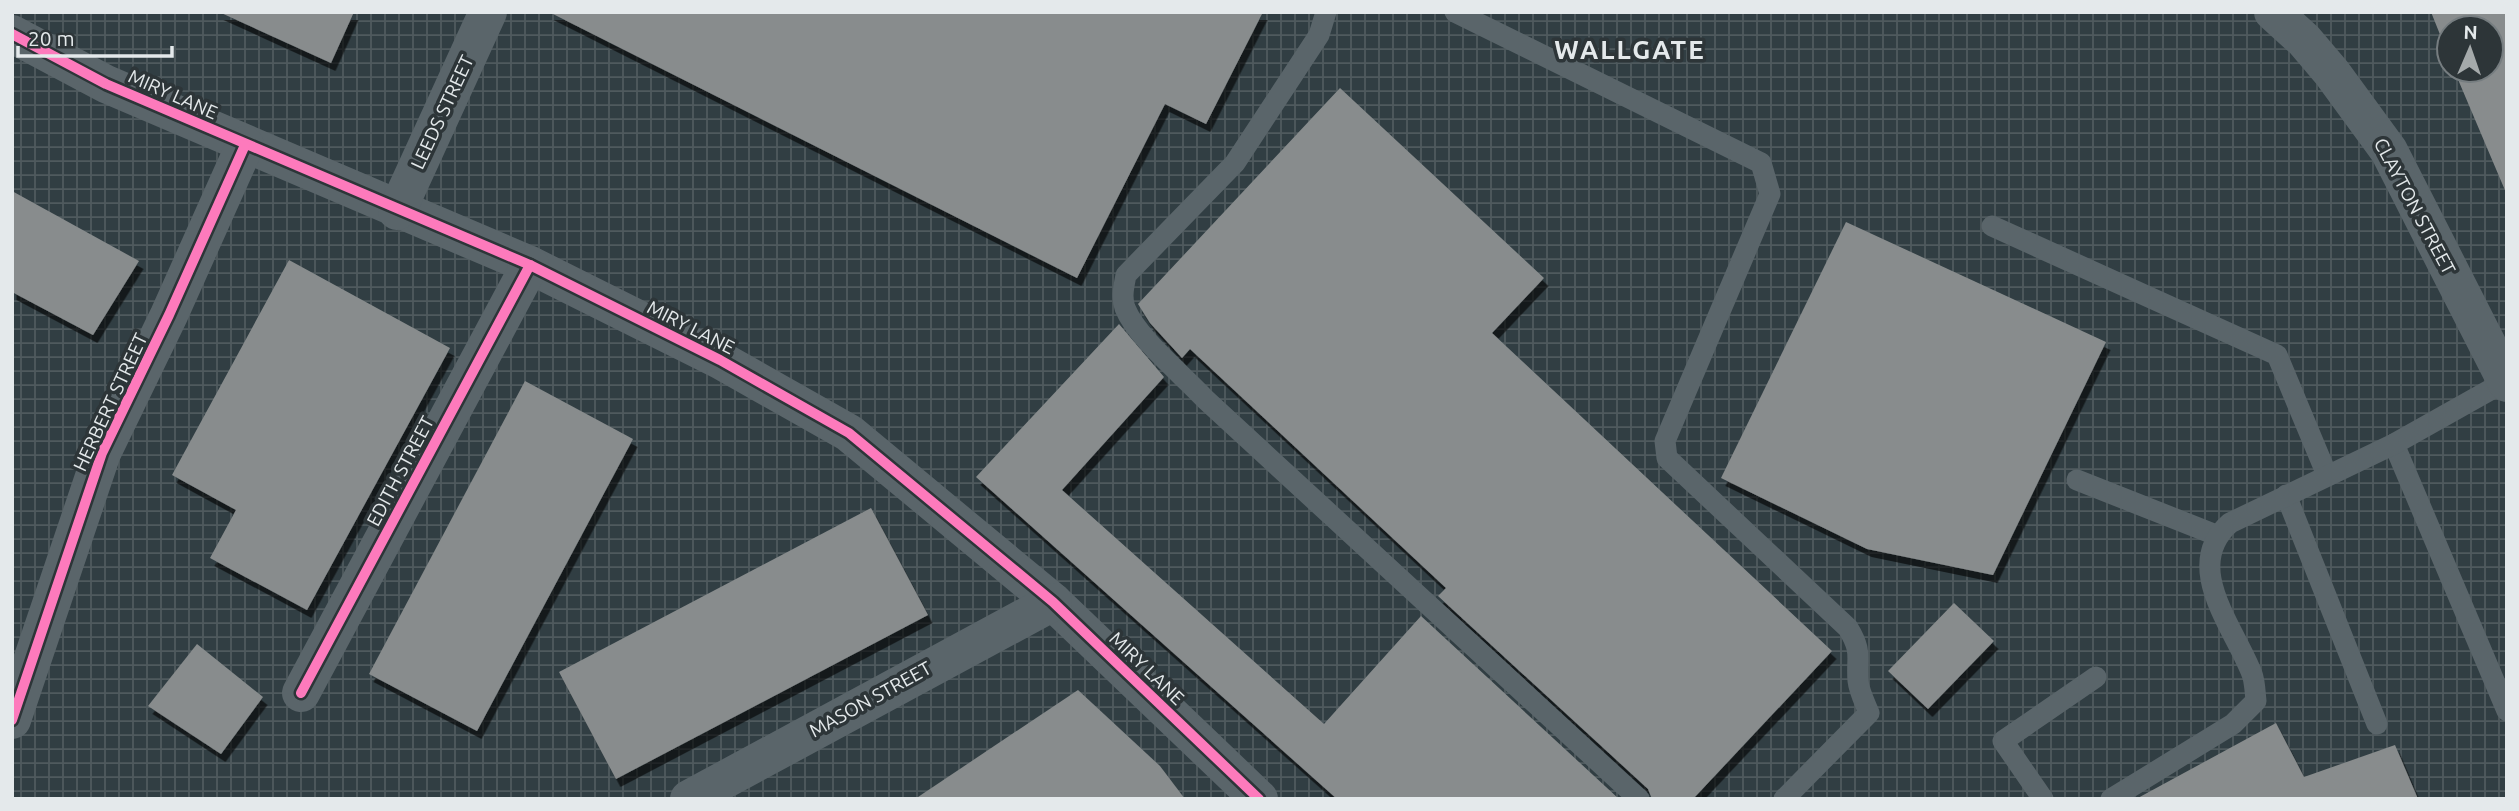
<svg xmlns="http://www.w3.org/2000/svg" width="2519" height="811" font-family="Ubuntu,sans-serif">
<defs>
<pattern id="industrial-grid" width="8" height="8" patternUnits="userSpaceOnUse" patternTransform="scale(1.75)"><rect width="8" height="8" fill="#313e43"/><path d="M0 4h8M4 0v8" fill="none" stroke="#4f5a5e"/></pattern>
<filter id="shadow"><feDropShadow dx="4.5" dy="8" stdDeviation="0" flood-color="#0009"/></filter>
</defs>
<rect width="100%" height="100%" fill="#303435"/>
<path fill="url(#industrial-grid)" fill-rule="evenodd" d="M 12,12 L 2507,12 L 2507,799 L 12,799 ZM 2449,28 L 2491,28 L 2491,70 L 2449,70 Z"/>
<g fill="#888c8d" filter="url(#shadow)">
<path d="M 219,12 L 354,12 L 331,63 Z"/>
<path d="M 549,12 L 1263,12 L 1206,124 L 1165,104 L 1077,278 Z"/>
<path d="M 2431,12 L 2507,12 L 2507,195 L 2454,70 L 2491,70 L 2491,28 L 2449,28 L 2449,57 Z"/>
<path d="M 1340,88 L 1544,278 L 1492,333 L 1832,651 L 1693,799 L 1652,799 L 1648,789 L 1438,596 L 1446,588 L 1190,349 L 1182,358 L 1150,323 L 1138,304 Z"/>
<path d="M 12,191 L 139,261 L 93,335 L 12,292 Z"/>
<path d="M 1846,222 L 2106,342 L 1993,575 L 1867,549 L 1721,478 Z"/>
<path d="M 289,260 L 450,348 L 307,610 L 210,558 L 236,510 L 172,475 Z"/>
<path d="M 1119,324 L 1164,377 L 1062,490 L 1324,724 L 1421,616 L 1619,799 L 1337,799 L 976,477 Z"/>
<path d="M 525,381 L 633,439 L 477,731 L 369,674 Z"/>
<path d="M 871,508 L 928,615 L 616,779 L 559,672 Z"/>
<path d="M 1954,603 L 1994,641 L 1928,709 L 1888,671 Z"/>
<path d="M 197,644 L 263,697 L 221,754 L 148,706 Z"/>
<path d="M 1078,690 L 1160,766 L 1185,799 L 915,799 Z"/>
<path d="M 2276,723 L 2304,777 L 2395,745 L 2418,799 L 2136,799 Z"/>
</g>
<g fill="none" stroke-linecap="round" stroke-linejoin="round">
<g stroke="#5a656a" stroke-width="21">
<path d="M 1326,12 L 1319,35 L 1235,163 L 1126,275 C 1124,286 1121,297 1125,308 C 1137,338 1183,375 1205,399 L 1639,799"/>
<path d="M 1455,12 L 1761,163 L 1770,194 L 1665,441 L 1667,458 L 1848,628 C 1863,653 1856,656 1858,681 C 1859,691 1865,703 1869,713 L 1784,799"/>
<path d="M 1992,226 L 2277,355 L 2327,475"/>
<path d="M 2394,444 L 2507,711"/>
<path d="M 2077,480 L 2216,535"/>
<path d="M 2286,495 L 2377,724"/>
<path d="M 2043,799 L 2003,741 L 2096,677"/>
<path d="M 2111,799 L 2233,724 L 2256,701 C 2255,692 2255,682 2252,674 C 2234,627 2181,566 2230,523 L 2394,444 L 2506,381"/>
</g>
<g stroke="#5a656a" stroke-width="38">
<path d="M 2273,12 L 2304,40 L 2332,73 L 2389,151 L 2507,383"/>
<path d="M 12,34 L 106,84 L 530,265 L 720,360 L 849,433 L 1053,602 L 1259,799"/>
<path d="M 397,211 L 488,12"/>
<path d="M 301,693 L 530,265"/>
<path d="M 12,720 L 102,453 L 169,315 L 245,145"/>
<path d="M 689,799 L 1053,602"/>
</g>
<defs>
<g id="cycleway">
<path d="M 12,34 L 106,84 L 530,265 L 720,360 L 849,433 L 1053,602 L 1259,799"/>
<path d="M 301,693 L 530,265"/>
<path d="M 12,720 L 102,453 L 169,315 L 245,145"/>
</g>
</defs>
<use href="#cycleway" stroke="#2d3538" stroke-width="15"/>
<use href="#cycleway" stroke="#fd7abc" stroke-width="10"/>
</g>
<g text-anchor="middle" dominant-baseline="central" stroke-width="7" stroke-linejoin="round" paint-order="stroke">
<g font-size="19" fill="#e4e9eb" stroke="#2d3538">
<text transform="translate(173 94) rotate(24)">MIRY LANE</text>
<text transform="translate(442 112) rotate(-65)">LEEDS STREET</text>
<text transform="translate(2415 206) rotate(62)">CLAYTON STREET</text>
<text transform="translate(691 327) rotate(27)">MIRY LANE</text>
<text transform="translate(110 402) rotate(-65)">HERBERT STREET</text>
<text transform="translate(400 471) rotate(-62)">EDITH STREET</text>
<text transform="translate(1147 668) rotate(44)">MIRY LANE</text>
<text transform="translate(870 699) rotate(-29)">MASON STREET</text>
</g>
<g font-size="26" font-weight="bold" letter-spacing="2" fill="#e4e9eb" stroke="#2d3538">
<text x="1630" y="49">WALLGATE</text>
</g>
</g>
<rect width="2519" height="811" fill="none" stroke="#e4e9eb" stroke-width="28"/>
<g transform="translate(2470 49) rotate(2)"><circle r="33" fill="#2d3538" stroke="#767d80" stroke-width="2"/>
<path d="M0-5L12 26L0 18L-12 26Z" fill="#a5aaab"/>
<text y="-10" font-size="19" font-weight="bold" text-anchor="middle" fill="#e4e9eb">N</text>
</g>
<path d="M18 46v10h154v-10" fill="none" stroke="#e4e9eb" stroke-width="3.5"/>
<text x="28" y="46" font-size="21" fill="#e4e9eb" stroke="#2d3538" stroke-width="5" paint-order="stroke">20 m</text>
</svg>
